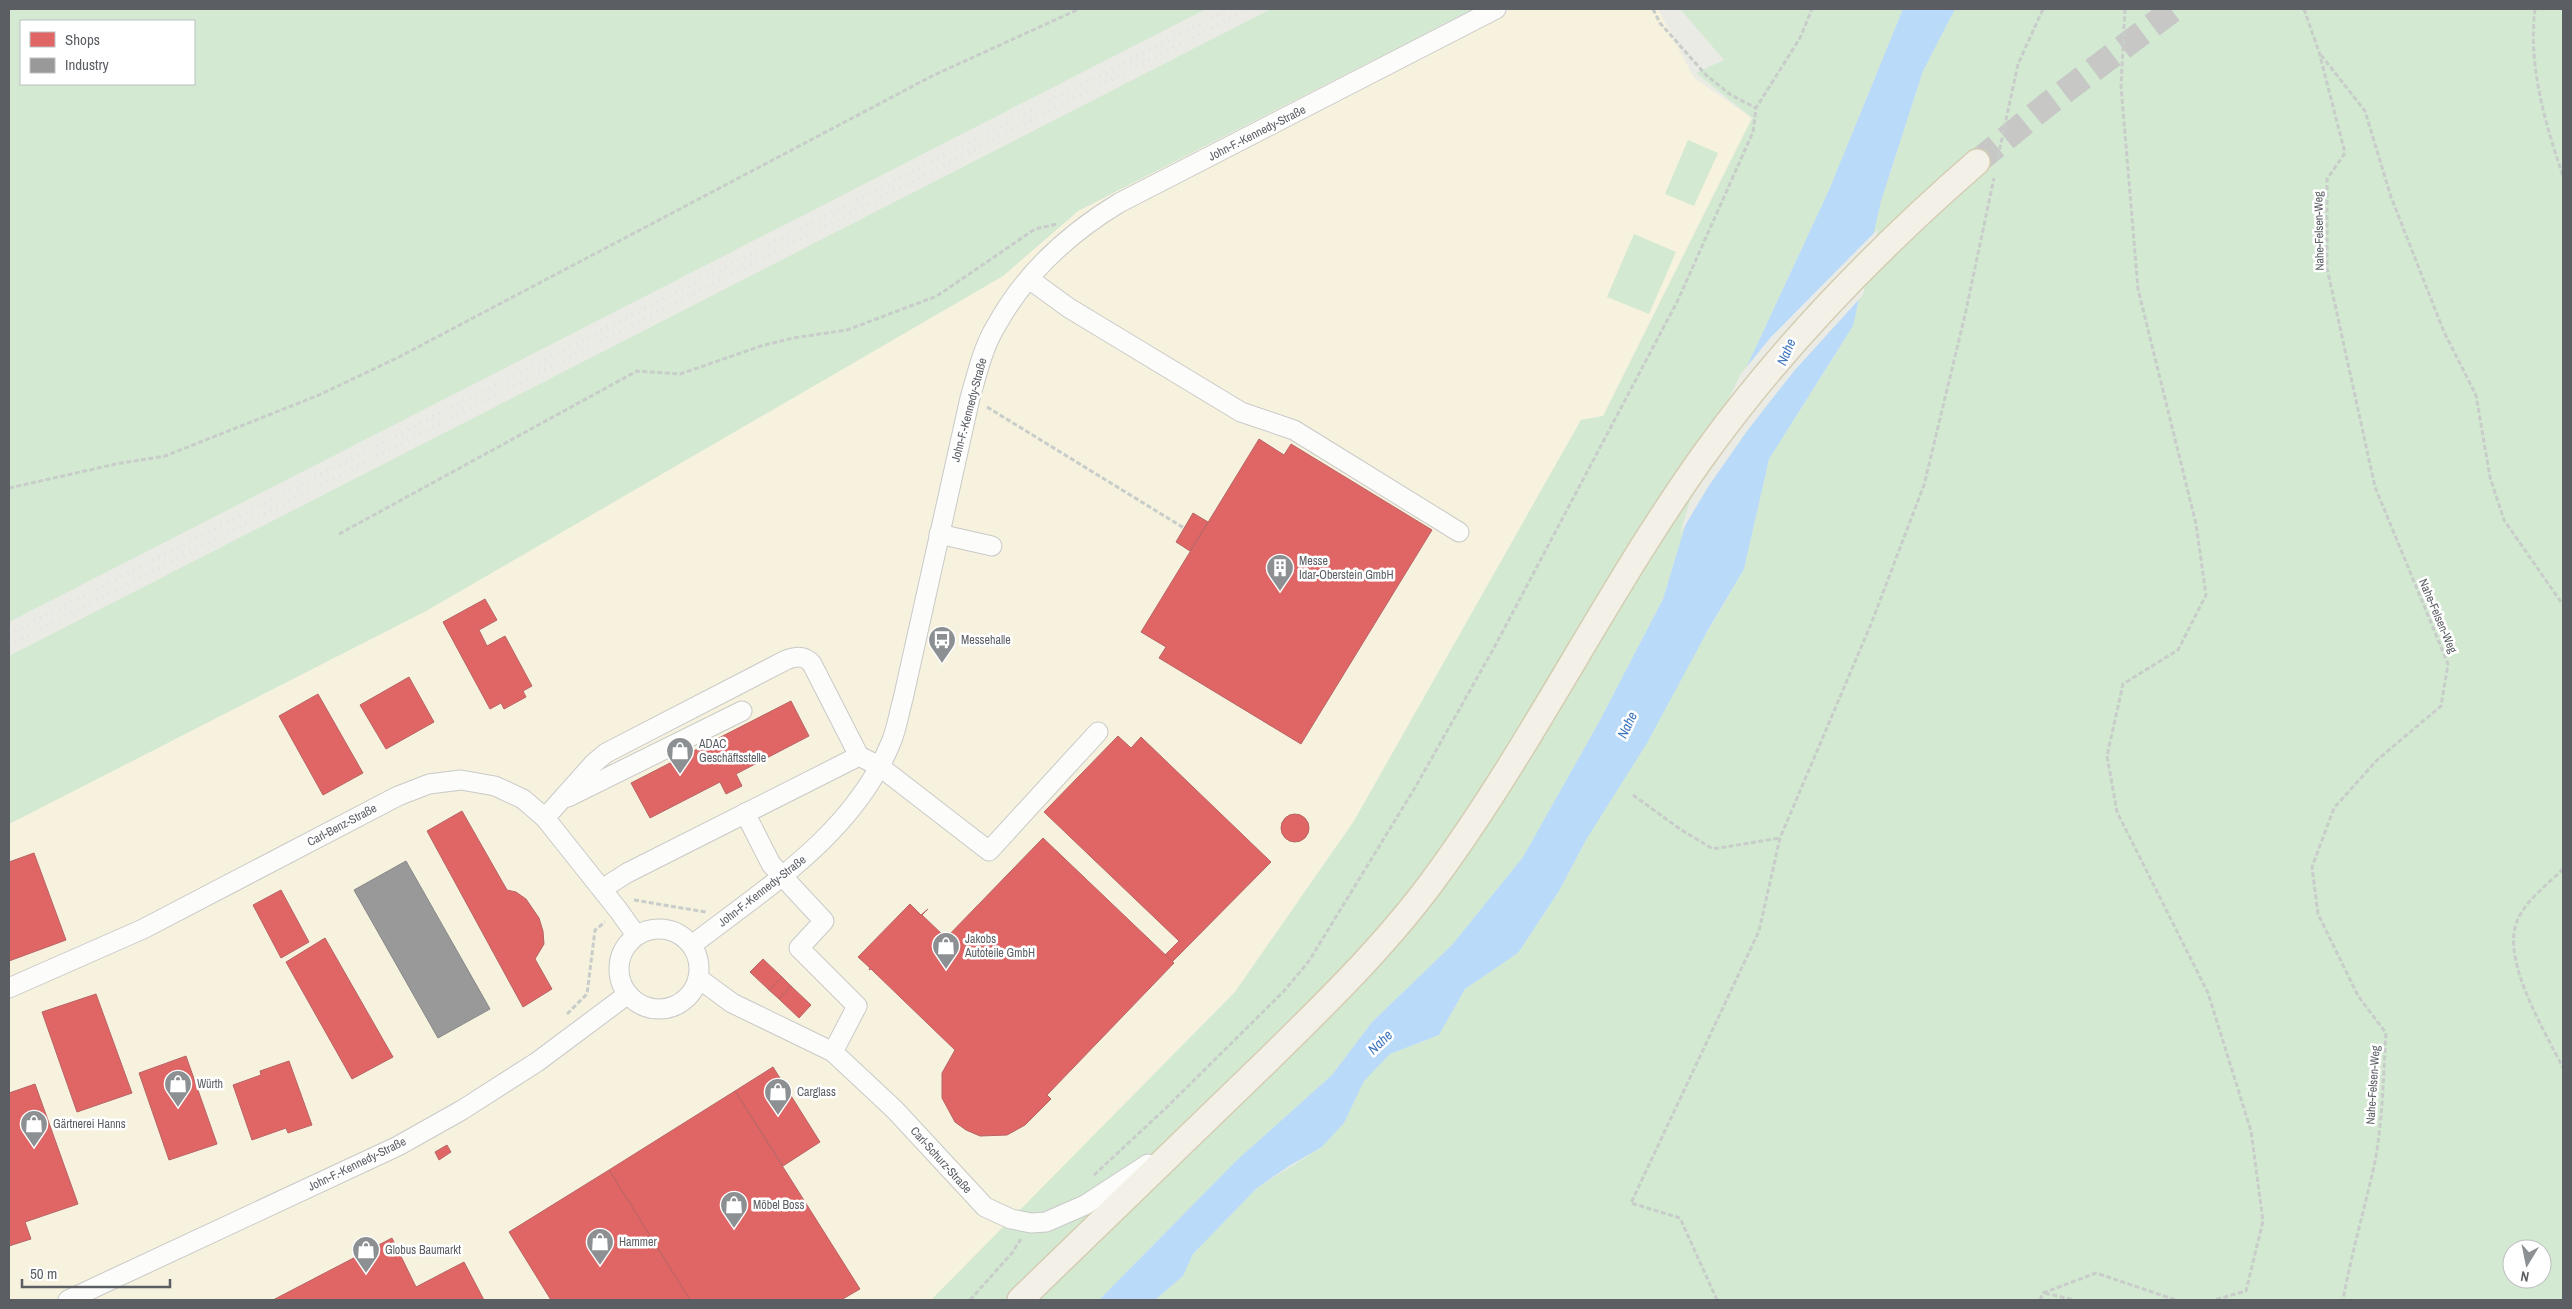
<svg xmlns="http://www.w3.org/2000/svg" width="2572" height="1309" font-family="'Archivo Narrow',sans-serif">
<rect width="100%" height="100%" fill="#ebebe6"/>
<path fill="#f6f2de" d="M 1473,9 L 1658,9 L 1694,78 L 1752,118 L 1603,416 L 1581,420 L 1354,821 L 1235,992 L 933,1299 L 9,1300 L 9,824 L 426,611 L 1003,276 L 1078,211 Z"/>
<g fill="#d3e9d2" fill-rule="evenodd">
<path d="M 9,9 L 1206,9 L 9,622 ZM 21,21 L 194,21 L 194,84 L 21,84 Z"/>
<path d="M 1271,9 L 1473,9 L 1078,211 L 1003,276 L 426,611 L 9,824 L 9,656 Z"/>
<path d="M 1680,9 L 1903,9 L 1829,190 L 1708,450 L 1663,599 L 1599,722 L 1523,857 L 1452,945 L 1372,1022 L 1332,1075 L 1237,1160 L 1099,1300 L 931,1300 L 1235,992 L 1354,821 L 1581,420 L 1603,416 L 1752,118 L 1696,73 L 1724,60 Z"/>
<path d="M 1955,9 L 2563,9 L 2563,1300 L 1155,1300 L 1183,1276 L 1193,1254 L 1257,1188 L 1322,1147 L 1344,1123 L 1363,1081 L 1390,1054 L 1439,1035 L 1465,989 L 1518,953 L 1559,891 L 1586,840 L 1744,569 L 1769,459 L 1853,326 L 1881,201 L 1923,71 ZM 2512,1249 L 2542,1249 L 2542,1279 L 2512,1279 Z"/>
<path d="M 1688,140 L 1718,153 L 1694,206 L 1665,194 Z"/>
<path d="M 1634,234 L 1676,252 L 1649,314 L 1607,297 Z"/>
</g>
<path fill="#b9daf8" d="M 1903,9 L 1955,9 L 1923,71 L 1881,201 L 1853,326 L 1769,459 L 1744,569 L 1708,630 L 1647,743 L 1586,840 L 1559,891 L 1518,953 L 1465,989 L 1439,1035 L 1390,1054 L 1364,1081 L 1344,1123 L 1322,1147 L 1289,1166 L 1257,1188 L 1193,1254 L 1183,1276 L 1155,1300 L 1099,1300 L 1237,1160 L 1332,1075 L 1372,1022 L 1452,945 L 1523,857 L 1599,722 L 1663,599 L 1708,450 L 1829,190 Z"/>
<path fill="#ebebe6" d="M 1878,229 L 1863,295 L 1794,371 L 1747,431 L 1708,487 L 1680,534 L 1705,450 L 1740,375 L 1771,337 Z"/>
<g fill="#e06666" stroke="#b86465">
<path d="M 1259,439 L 1284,455 L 1291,444 L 1432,530 L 1301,744 L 1159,658 L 1166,647 L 1141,632 Z"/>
<path d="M 1193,513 L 1208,522 L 1190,551 L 1176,542 Z"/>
<path d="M 485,599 L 497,620 L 479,630 L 487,646 L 505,636 L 532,686 L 523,691 L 526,697 L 504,709 L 501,703 L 490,709 L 443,622 Z"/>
<path d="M 409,677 L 434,722 L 386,749 L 360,705 Z"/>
<path d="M 318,694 L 363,773 L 323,795 L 279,716 Z"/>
<path d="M 791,701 L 809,736 L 736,774 L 742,786 L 726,794 L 720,782 L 650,818 L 631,783 Z"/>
<path d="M 1118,736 L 1131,748 L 1141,737 L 1271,862 L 1172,962 L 1165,955 L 1179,941 L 1044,812 Z"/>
<path d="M 462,811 L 507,890 L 516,892 L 526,899 L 539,918 L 543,931 L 544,944 L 535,959 L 552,989 L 523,1007 L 427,831 Z"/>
<circle cx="1295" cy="828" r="14"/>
<path d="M 1043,838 L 1174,963 L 1047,1095 L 1051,1099 L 1025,1125 L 1007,1135 L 980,1136 L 966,1130 L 955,1122 L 942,1098 L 942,1073 L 955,1050 L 871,969 L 869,970 L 870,968 L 858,957 L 910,904 L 921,915 L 928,909 L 922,915 L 946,938 Z"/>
<path d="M 34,853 L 66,940 L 9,961 L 9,862 Z"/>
<path d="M 281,890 L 309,942 L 281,958 L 253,905 Z"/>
<path d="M 325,938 L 393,1057 L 352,1079 L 286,962 Z"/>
<path d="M 763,959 L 782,977 L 769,990 L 750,972 Z"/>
<path d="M 782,977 L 791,986 L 779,999 L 769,990 Z"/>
<path d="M 791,986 L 811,1005 L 799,1018 L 779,999 Z"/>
<path d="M 96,994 L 132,1093 L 77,1112 L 42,1012 Z"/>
<path d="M 186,1056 L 217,1144 L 169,1160 L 139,1073 Z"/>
<path d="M 289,1061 L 312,1125 L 288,1133 L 286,1128 L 252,1140 L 233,1085 L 261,1075 L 260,1071 Z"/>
<path d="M 773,1067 L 820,1142 L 783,1166 L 735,1091 Z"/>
<path d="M 35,1084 L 78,1204 L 25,1222 L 31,1239 L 9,1246 L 9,1093 Z"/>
<path d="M 735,1091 L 860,1289 L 841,1300 L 690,1300 L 609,1170 Z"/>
<path d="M 447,1145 L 451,1152 L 439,1160 L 435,1152 Z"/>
<path d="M 609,1170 L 690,1300 L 551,1300 L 509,1232 Z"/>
<path d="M 392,1238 L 416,1287 L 464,1262 L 484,1300 L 273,1300 Z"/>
</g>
<path fill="#999" stroke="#868889" d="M 406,861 L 490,1009 L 438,1038 L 354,890 Z"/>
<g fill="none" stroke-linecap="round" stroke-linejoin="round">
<path stroke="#c7c8c6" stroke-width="25" stroke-dasharray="25 12" stroke-linecap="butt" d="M 1977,162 L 2048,104 L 2174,9"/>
<defs>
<g id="minor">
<path d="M 1029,279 L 1069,308 L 1241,412 L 1294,430 L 1459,532"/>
<path d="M 939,534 L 992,546"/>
<path d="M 568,797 L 742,711"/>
<path d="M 745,813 L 771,864 L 824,921 L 799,948 L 857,1006 L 833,1052"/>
<path d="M 545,818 L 594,763 L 606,753 L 786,660 C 796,656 805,655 812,664 L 859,756"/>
<path d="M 602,889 L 627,873 L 859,756 L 879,766 L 989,851 L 1098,732"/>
<circle cx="659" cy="969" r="40"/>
<path d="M 692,945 C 767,887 855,833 892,740 C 897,727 899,713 903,699 L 970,398 C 977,374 983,347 996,326 C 1025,273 1068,234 1119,203 L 1496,9"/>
<path d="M 698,978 L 732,1003 L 833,1052 L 895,1110 L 985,1207 L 1011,1219 L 1031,1223 L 1046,1222 L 1085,1205 L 1148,1164"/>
<path d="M 9,988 L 143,929 L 398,796 L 429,784 L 461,780 L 495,786 L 523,799 L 545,818 L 619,911 L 636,935"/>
<path d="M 68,1300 L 398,1146 L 462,1110 L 537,1062 L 628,994"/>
</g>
<path id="major" d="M 1020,1300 C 1102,1220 1186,1140 1268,1060 C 1329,1000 1390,941 1440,871 C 1537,737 1609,587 1706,452 C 1784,344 1876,250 1977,162"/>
</defs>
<use href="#minor" stroke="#c9c9c8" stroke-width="21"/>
<use href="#major" stroke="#d4cdb3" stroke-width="28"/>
<g stroke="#c8cdca" stroke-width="3" stroke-dasharray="5 2.5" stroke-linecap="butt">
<path d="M 1653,9 L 1660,23 L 1706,75 L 1731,95 L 1756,108"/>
<path d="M 2125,9 L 2121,86 L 2138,289 L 2196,524 L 2206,595 L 2178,650 L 2123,684 L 2107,756 L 2117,812 L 2208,993 L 2251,1131 L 2263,1221 L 2246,1291 L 2214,1300"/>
<path d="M 2304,9 L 2319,52 L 2345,153 L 2327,179 L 2327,268 L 2375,487 L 2448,664 L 2441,706 L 2377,760 L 2334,808 L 2312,867 L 2318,914 L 2358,996 L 2386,1033 C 2383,1077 2383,1123 2374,1166 C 2364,1211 2351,1255 2343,1300"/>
<path d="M 2535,9 C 2528,66 2545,123 2563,176"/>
<path d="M 2321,55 L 2365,111 L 2391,197 L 2444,332 L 2476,395 L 2490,477 L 2504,520 L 2563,605"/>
<path d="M 1998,157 L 2018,64 L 2043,9"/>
<path d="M 987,407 L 1184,528"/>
<path d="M 9,488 L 116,464 L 165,456 L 319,395 L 399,357 L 932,76 L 1079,9"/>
<path d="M 339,534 L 637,371 L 680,374 L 761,346 L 793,338 L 847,330 L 937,296 L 1035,229 L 1057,224"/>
<path d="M 1633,795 L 1680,829 L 1713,849 L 1780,838"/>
<path d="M 2563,869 C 2548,884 2525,901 2517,921 C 2501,961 2545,1031 2563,1068"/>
<path d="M 634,900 L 706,912"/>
<path d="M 567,1014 L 587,994 L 595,930 L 605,922"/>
<path d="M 1094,1175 L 1167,1107 L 1284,991 L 1309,961 L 1416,786 L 1495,646 L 1678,300 L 1753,132 L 1756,108 L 1800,38 L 1812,9"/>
<path d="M 2045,1293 L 2074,1300"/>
<path d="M 970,1300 L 1012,1253 L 1021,1239"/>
<path d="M 1717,1300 L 1680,1218 L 1631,1203 L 1759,931 L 1780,838 L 1871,624 L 1924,485 L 1965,315 L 1994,178"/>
<path d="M 2040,1300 L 2043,1293 L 2096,1273 L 2176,1300"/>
</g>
<use href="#minor" stroke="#fcfcfb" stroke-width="19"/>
<use href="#major" stroke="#f3f1e7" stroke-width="25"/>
<g stroke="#e2e2e2" stroke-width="4" stroke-dasharray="1 6" stroke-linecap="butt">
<path d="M 9,634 L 1229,9"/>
<path d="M 9,645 L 1248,9"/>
</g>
</g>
<defs>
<symbol id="building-pin" viewBox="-11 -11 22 30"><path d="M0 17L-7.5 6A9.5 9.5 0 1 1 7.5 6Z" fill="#8d9092" stroke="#fff"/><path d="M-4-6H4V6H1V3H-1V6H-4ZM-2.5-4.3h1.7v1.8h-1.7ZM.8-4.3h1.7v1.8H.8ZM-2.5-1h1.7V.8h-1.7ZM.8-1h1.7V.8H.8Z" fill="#fff"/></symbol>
<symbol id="bus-pin" viewBox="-11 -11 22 30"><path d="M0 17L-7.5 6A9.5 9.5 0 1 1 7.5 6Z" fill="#8d9092" stroke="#fff"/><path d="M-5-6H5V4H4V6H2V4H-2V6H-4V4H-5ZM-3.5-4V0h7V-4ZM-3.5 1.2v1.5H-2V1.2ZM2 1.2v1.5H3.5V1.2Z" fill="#fff"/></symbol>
<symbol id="shop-pin" viewBox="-11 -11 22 30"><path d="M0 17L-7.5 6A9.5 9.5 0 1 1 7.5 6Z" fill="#8d9092" stroke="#fff"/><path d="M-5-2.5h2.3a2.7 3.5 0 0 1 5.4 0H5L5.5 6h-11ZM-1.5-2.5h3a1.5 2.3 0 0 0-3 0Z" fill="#fff"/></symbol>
</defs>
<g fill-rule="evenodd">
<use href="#building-pin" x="1264" y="552" width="32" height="43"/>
<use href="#bus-pin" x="926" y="624" width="32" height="43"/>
<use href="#shop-pin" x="664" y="735" width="32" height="43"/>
<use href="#shop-pin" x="930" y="930" width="32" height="43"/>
<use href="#shop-pin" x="162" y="1068" width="32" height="43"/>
<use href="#shop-pin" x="762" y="1076" width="32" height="43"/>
<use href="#shop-pin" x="18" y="1108" width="32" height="43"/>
<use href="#shop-pin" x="718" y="1189" width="32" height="43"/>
<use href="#shop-pin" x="584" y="1226" width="32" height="43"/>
<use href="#shop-pin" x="350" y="1234" width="32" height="43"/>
</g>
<g text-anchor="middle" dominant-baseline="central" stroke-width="5" stroke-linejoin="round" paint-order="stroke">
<g font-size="12" fill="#5b5f64" stroke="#fff">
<text transform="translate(1257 133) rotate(-27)">John-F.-Kennedy-Straße</text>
<text transform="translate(2319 231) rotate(-91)">Nahe-Felsen-Weg</text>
<text transform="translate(969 410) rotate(-75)">John-F.-Kennedy-Straße</text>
<text transform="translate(2438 616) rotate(67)">Nahe-Felsen-Weg</text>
<text transform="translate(342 825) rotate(-28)">Carl-Benz-Straße</text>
<text transform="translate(762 891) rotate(-38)">John-F.-Kennedy-Straße</text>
<text transform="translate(2373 1085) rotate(-86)">Nahe-Felsen-Weg</text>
<text transform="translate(941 1160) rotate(48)">Carl-Schurz-Straße</text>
<text transform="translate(357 1164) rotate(-26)">John-F.-Kennedy-Straße</text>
</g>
<g font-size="12" fill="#5b5f64" stroke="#fff" text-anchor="start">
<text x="1299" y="561">Messe<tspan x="1299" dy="14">Idar-Oberstein GmbH</tspan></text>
<text x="961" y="640">Messehalle</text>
<text x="699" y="744">ADAC<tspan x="699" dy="14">Geschäftsstelle</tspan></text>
<text x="965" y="939">Jakobs<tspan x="965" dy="14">Autoteile GmbH</tspan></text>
<text x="197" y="1084">Würth</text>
<text x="797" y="1092">Carglass</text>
<text x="53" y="1124">Gärtnerei Hanns</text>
<text x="753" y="1205">Möbel Boss</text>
<text x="619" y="1242">Hammer</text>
<text x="385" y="1250">Globus Baumarkt</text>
</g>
<g font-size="14" font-style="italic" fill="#3f76bd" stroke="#fff">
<text transform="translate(1786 352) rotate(-68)">Nahe</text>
<text transform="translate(1627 725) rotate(-65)">Nahe</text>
<text transform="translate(1380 1042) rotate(-44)">Nahe</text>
</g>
</g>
<rect width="2572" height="1309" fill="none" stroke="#5b5f64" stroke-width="20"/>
<rect x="20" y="20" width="175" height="65" fill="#ffffff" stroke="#bdbfc1"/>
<rect x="30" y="32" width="25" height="15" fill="#e06666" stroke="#bdbfc1"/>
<text x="65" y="45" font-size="15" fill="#5b5f64">Shops</text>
<rect x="30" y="58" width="25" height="15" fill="#999999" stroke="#bdbfc1"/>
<text x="65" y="70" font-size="15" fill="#5b5f64">Industry</text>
<g transform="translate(2527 1264) rotate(190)"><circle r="24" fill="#ffffff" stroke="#bdbfc1"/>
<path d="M0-4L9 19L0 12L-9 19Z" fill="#8d9092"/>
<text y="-8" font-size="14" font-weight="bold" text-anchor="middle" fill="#5b5f64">N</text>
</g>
<path d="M22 1279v8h148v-8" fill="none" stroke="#5b5f64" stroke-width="2.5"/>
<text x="30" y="1279" font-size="15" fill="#5b5f64" stroke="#ffffff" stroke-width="4" paint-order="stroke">50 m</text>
</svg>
